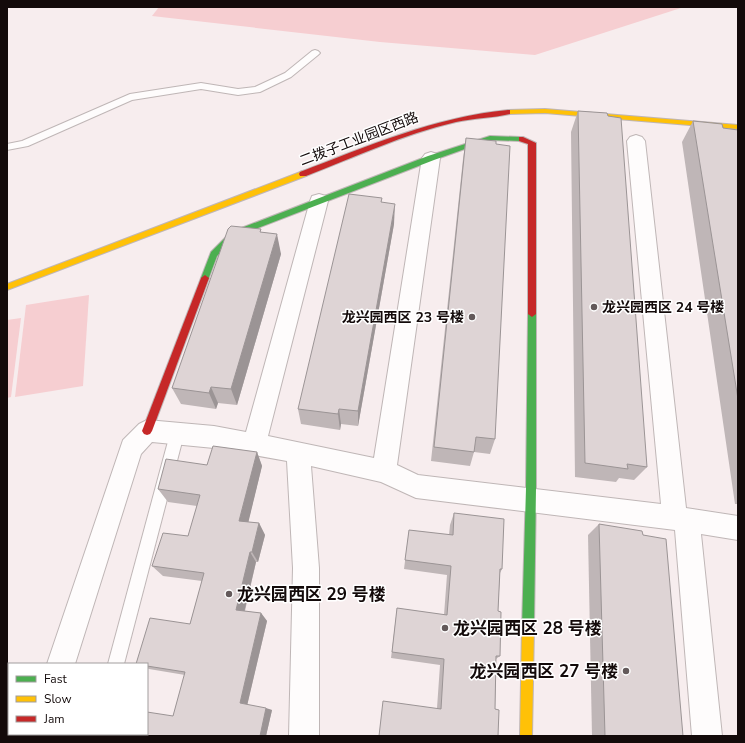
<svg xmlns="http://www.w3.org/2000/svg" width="745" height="743" font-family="'Nunito Sans','Noto Sans SC',sans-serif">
<rect width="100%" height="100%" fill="#f7edee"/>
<g fill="#f6ced1">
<path d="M 159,7 L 684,7 L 535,55 L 380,42 L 152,16 Z"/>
<path d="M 89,295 L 83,386 L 15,397 L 26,305 Z"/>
<path d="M 21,318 L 11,397 L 7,398 L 7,320 Z"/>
</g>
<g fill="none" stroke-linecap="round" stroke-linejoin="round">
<defs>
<g id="lane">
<path d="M 315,50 L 318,51 L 320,53 L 318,55 L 291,77 L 260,92 L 238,95 L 201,89 L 132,100 L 28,146 L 7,150 L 7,144 L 22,141 L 130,94 L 201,83 L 238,89 L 255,87 L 285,73 L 312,51 Z"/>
<path d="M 177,428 L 182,430 L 184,434 L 124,664 L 108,664 L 170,434 L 172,430 Z"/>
<path d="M 89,734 L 107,734 L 106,736 L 88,736 Z"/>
</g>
<g id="street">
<path d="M 636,135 L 642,137 L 645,141 L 686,508 L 738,516 L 738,540 L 701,534 L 722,736 L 692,736 L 675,530 L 416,498 L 381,482 L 311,466 L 319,568 L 319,736 L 289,736 L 293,568 L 287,461 L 214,448 L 152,442 L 141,454 L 75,664 L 47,664 L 123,440 L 139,424 L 147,420 L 214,426 L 246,432 L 310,201 L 312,196 L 319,194 L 326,196 L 328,201 L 268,436 L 374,458 L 422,158 L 425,154 L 431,152 L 437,154 L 440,158 L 397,465 L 418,475 L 661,504 L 627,141 L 630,137 Z"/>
<rect x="23" y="734" width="30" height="2"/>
</g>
<g id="fast">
<path d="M 490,136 L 521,137 L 525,139 L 521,141 L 490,140 L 434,160 L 237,236 L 217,256 L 208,280 L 202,280 L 201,278 L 211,252 L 231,232 L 428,156 Z"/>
<path d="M 532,311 L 536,314 L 536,488 L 534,627 L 532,631 L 528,633 L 524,631 L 522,627 L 526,488 L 528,314 Z"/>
</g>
<g id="slow">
<path d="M 545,109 L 738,125 L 738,129 L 545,113 L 508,114 L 505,112 L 508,110 Z"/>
<path d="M 303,171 L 307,174 L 306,176 L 7,290 L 7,284 Z"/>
<path d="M 528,621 L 532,623 L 534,627 L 532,736 L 520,736 L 522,627 L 524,623 Z"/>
</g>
<g id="jam">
<path d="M 508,110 L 510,110 L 510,114 C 493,118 474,118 456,122 C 404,134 355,157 306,176 L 300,176 L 299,174 L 300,172 C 368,146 435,117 508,110 Z"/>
<path d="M 519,137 L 523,137 L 536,143 L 536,314 L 532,317 L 528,314 L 528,144 L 519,141 Z"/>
<path d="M 205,275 L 209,278 L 152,431 L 150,434 L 147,435 L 144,434 L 142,431 L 201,278 Z"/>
</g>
</defs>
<use href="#lane" stroke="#bfb6b6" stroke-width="2"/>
<use href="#street" stroke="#bfb6b6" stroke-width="2"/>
<use href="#fast" stroke="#bfb6b6" stroke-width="2"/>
<use href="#slow" stroke="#bfb6b6" stroke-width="2"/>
<use href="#jam" stroke="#bfb6b6" stroke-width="2"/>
<use href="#lane" fill="#fefcfc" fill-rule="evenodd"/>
<use href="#street" fill="#fefcfc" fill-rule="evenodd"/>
<use href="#fast" fill="#4caf50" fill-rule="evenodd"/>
<use href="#slow" fill="#ffc107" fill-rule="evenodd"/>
<use href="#jam" fill="#c62828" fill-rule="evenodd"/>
</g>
<g fill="#bfb6b7">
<path d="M 578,111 L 647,467 L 634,480 L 619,478 L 616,482 L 575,477 L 571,132 Z"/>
<path d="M 693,121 L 723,128 L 738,130 L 738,504 L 735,504 L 682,142 Z"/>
<path d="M 466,138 L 495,439 L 490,454 L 474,452 L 470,466 L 431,461 L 463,159 Z"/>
<path d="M 382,198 L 381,202 L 394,224 L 358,426 L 341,424 L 340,430 L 301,424 L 298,409 Z"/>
<path d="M 262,232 L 281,254 L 237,405 L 218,403 L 216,409 L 181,404 L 172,388 Z"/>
<path d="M 257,452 L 262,466 L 248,522 L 259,523 L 265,535 L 258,562 L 256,562 L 245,611 L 261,613 L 267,621 L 247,705 L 272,710 L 266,736 L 138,736 L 173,716 L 185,675 L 149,669 L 147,668 L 147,664 L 190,624 L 202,581 L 163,576 L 152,566 L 188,536 L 197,506 L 168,502 L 158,489 L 207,465 Z"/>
<path d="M 454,513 L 502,569 L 500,573 L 498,611 L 500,656 L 496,659 L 495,709 L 498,736 L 437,708 L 440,665 L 391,658 L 397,608 L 444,615 L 447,575 L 404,569 L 409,530 L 449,535 L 450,525 Z"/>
<path d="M 599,524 L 643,535 L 683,736 L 592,736 L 588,535 Z"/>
</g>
<g fill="#9b9495">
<path d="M 395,204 L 394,224 L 358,426 L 358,411 Z"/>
<path d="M 277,234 L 281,254 L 237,405 L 231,389 Z"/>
<path d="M 211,387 L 218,403 L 216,409 L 209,393 Z"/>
<path d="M 339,409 L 341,424 L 340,430 L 338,414 Z"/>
<path d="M 257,452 L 262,466 L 246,532 L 239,521 Z"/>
<path d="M 259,523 L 265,535 L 258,562 L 252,552 Z"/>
<path d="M 250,552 L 256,562 L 243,617 L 236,610 Z"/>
<path d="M 261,613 L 267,621 L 247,706 L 240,703 Z"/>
<path d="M 266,708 L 272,710 L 266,736 L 260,736 Z"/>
</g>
<g fill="#ded4d5" stroke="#9b9495">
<path d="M 578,111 L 607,113 L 608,116 L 621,118 L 647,467 L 627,464 L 628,469 L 585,463 Z"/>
<path d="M 693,121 L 722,124 L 723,128 L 738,130 L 738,399 Z"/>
<path d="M 466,138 L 496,141 L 496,144 L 510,146 L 495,439 L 476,437 L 474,452 L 434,447 Z"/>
<path d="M 349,194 L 382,198 L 381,202 L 395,204 L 358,411 L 339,409 L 338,414 L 298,409 Z"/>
<path d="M 231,226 L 261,229 L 260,232 L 277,234 L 231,389 L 211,387 L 209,393 L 172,388 L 228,229 Z"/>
<path d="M 213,446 L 257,452 L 239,521 L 259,523 L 252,552 L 250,552 L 236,610 L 261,613 L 240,703 L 266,708 L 260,736 L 138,736 L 138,734 L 147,734 L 147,712 L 173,716 L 185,672 L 147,666 L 147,664 L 136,664 L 150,618 L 190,624 L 204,573 L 152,566 L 163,533 L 188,536 L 200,495 L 158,489 L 166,459 L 207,465 Z"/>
<path d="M 454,513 L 504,519 L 502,569 L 500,569 L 498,611 L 501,612 L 500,656 L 496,656 L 495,709 L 499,710 L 498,736 L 379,736 L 383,701 L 441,709 L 444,659 L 392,652 L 397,608 L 447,615 L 451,566 L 405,560 L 409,530 L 453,535 Z"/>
<path d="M 599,524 L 642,531 L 643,535 L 666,539 L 683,736 L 605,736 Z"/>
</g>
<g fill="#63595a" stroke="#fff" stroke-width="1.5">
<circle cx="594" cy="307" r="4"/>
<circle cx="472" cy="317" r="4"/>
<circle cx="229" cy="594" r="4"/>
<circle cx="445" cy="628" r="4"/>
<circle cx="626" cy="671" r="4"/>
</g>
<g text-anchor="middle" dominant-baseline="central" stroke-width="3" stroke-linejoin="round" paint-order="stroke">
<g font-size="14" fill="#130a0a" stroke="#fff">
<text transform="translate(359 139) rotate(-21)">二拨子工业园区西路</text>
</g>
<g font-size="14" font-weight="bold" fill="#130a0a" stroke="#fff" text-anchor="start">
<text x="602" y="307">龙兴园西区 24 号楼</text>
<text x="464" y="317" text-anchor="end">龙兴园西区 23 号楼</text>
</g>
<g font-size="17" font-weight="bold" fill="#130a0a" stroke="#fff" text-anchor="start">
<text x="237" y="594">龙兴园西区 29 号楼</text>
<text x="453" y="628">龙兴园西区 28 号楼</text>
<text x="618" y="671" text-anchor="end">龙兴园西区 27 号楼</text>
</g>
</g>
<rect width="745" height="743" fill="none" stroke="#130a0a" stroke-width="16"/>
<rect x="8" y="663" width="140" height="72" fill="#ffffff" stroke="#a19d9d"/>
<rect x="16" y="676" width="20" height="6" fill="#4caf50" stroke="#a19d9d"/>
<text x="44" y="683" font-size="12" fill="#130a0a">Fast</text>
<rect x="16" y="696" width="20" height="6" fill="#ffc107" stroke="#a19d9d"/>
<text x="44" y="703" font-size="12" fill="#130a0a">Slow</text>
<rect x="16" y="716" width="20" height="6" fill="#c62828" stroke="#a19d9d"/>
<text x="44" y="723" font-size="12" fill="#130a0a">Jam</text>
</svg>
